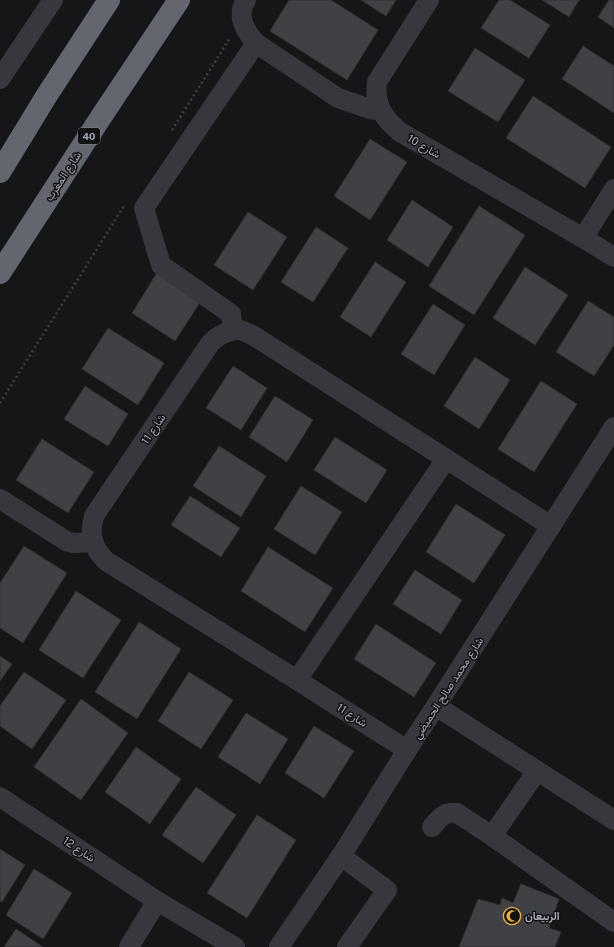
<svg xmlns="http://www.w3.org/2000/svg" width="614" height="947" font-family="'Public Sans',Vazirmatn,sans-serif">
<rect width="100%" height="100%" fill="#161618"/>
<g fill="#404145" stroke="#303034">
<path d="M 289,0 L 331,0 L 378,30 L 347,80 L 270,31 Z"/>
<path d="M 361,0 L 396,0 L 386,16 Z"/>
<path d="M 499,0 L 510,0 L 550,25 L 529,58 L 481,28 Z"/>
<path d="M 542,0 L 579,0 L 569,17 Z"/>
<path d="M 609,0 L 614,0 L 614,28 L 598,17 Z"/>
<path d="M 583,46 L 614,66 L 614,113 L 562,79 Z"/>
<path d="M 475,48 L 525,80 L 498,122 L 448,91 Z"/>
<path d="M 533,96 L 611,147 L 585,188 L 506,138 Z"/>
<path d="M 370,139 L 407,162 L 370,220 L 334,196 Z"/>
<path d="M 412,200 L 453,227 L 428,267 L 387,240 Z"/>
<path d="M 479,206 L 525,235 L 474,315 L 429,286 Z"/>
<path d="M 248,212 L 287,237 L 253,290 L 214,265 Z"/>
<path d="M 316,227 L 348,248 L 313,302 L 281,282 Z"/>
<path d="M 375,262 L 406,282 L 371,337 L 340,317 Z"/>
<path d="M 525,267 L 568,295 L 535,345 L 493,318 Z"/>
<path d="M 160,268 L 204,296 L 175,341 L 132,313 Z"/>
<path d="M 588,301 L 614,317 L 614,345 L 594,376 L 556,352 Z"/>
<path d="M 433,304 L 465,325 L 434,375 L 401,354 Z"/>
<path d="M 108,328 L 164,363 L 138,405 L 82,369 Z"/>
<path d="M 475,357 L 510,380 L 479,429 L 444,406 Z"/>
<path d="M 233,366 L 267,388 L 241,430 L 206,408 Z"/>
<path d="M 541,381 L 577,404 L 534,472 L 498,449 Z"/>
<path d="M 85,386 L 128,414 L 108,446 L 64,419 Z"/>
<path d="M 275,396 L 313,420 L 287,462 L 249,437 Z"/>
<path d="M 335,437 L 387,470 L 366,503 L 314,470 Z"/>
<path d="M 42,439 L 94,472 L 68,513 L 16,480 Z"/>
<path d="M 219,446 L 266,476 L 241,517 L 193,486 Z"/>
<path d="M 301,486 L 342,512 L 315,555 L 274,529 Z"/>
<path d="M 190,496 L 240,528 L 221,557 L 171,525 Z"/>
<path d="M 456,504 L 505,535 L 474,583 L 426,552 Z"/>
<path d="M 24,546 L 67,573 L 23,643 L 0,628 L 0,583 Z"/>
<path d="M 268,547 L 333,588 L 305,632 L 241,591 Z"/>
<path d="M 415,570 L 462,600 L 441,634 L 393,604 Z"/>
<path d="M 76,591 L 121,620 L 83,678 L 39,650 Z"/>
<path d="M 139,622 L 181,649 L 137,719 L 95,692 Z"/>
<path d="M 376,624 L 436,663 L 414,697 L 354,659 Z"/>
<path d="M 0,656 L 12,664 L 0,681 Z"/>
<path d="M 24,672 L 66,700 L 32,749 L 0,726 L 0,706 Z"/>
<path d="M 189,672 L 233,700 L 201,749 L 158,721 Z"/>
<path d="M 81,699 L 128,733 L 81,800 L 34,767 Z"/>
<path d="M 246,713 L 288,739 L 260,784 L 218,757 Z"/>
<path d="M 314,726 L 354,751 L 324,798 L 285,773 Z"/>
<path d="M 136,747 L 181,779 L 150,824 L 105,792 Z"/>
<path d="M 196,787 L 236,815 L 203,863 L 162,835 Z"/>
<path d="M 257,815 L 296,840 L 247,918 L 207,893 Z"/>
<path d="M 0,849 L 25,865 L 2,902 L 0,901 Z"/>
<path d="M 34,869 L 72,893 L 43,939 L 6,915 Z"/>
<path d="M 521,884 L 559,899 L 549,928 L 561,932 L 555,947 L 459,947 L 478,899 L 500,905 L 502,898 L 513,903 Z"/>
<path d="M 16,929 L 43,947 L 4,947 Z"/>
</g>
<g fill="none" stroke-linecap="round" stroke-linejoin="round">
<g stroke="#3d3f44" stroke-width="2.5" stroke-dasharray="2 3" stroke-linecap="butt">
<path d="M 172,130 L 230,38"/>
<path d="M 0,403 L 124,206"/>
</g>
<g stroke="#37383d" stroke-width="20">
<path d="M 246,0 C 236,16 245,31 256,43 L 338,98 L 370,109 L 381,111"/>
<path d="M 429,0 L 377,82 C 374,104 383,118 400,132 L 583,238 L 614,257"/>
<path d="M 0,79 L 53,0"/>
<path d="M 583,238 L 614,189"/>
<path d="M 233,330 L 231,314 L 161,265 L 144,208 L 256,43"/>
<path d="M 0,499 L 68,542 C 77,544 84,543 93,541"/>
<path d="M 297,680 L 446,459"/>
<path d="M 436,706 L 614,820"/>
<path d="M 407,750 L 297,680 L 106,561 C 92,547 89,534 94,516 L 209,345 C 215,337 229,329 240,330 C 244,331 250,334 254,336 L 551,526"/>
<path d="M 0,797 L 157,901 L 235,947"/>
<path d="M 432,827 C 440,818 444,811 457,813 L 492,836 L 614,922"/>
<path d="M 492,836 L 537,771"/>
<path d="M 341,856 L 387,890 L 347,947"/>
<path d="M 129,947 L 157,901"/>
<path d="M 279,947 L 341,856 L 407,750 L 436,706 L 614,427"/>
</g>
<g stroke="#63666e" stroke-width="22">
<path d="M 0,172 L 47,95 L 109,0"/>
<path d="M 0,273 L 101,117 L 179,0"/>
</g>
</g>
<defs>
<symbol id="mosque-ring" viewBox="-11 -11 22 22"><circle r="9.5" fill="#111113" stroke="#f2b134" stroke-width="1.5"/><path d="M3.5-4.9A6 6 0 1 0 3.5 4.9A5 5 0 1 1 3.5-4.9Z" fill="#f2b134"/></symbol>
</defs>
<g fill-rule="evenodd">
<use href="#mosque-ring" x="502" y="906" width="20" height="20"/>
</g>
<g text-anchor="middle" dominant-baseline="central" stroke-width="3" stroke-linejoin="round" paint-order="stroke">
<rect fill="#111113" stroke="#7b7e86" stroke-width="1" x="78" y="128" width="22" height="16" rx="3"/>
<g font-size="10" font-weight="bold" fill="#a8adb8">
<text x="89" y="136">40</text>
</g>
<g font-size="11" fill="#a8adb8" stroke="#111113">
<text transform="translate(424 146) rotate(30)">شارع 10</text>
<text transform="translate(63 176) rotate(-57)">شارع المغرب</text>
<text transform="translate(153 429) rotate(-56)">شارع 11</text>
<text transform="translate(448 688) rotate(-57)">شارع محمد صالح الحميضي</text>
<text transform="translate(352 715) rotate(33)">شارع 11</text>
<text transform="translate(79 849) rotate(34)">شارع 12</text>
</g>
<g font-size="11" font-weight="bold" fill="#a8adb8" stroke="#111113" text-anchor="start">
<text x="525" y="916">الربيعان</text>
</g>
</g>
</svg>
